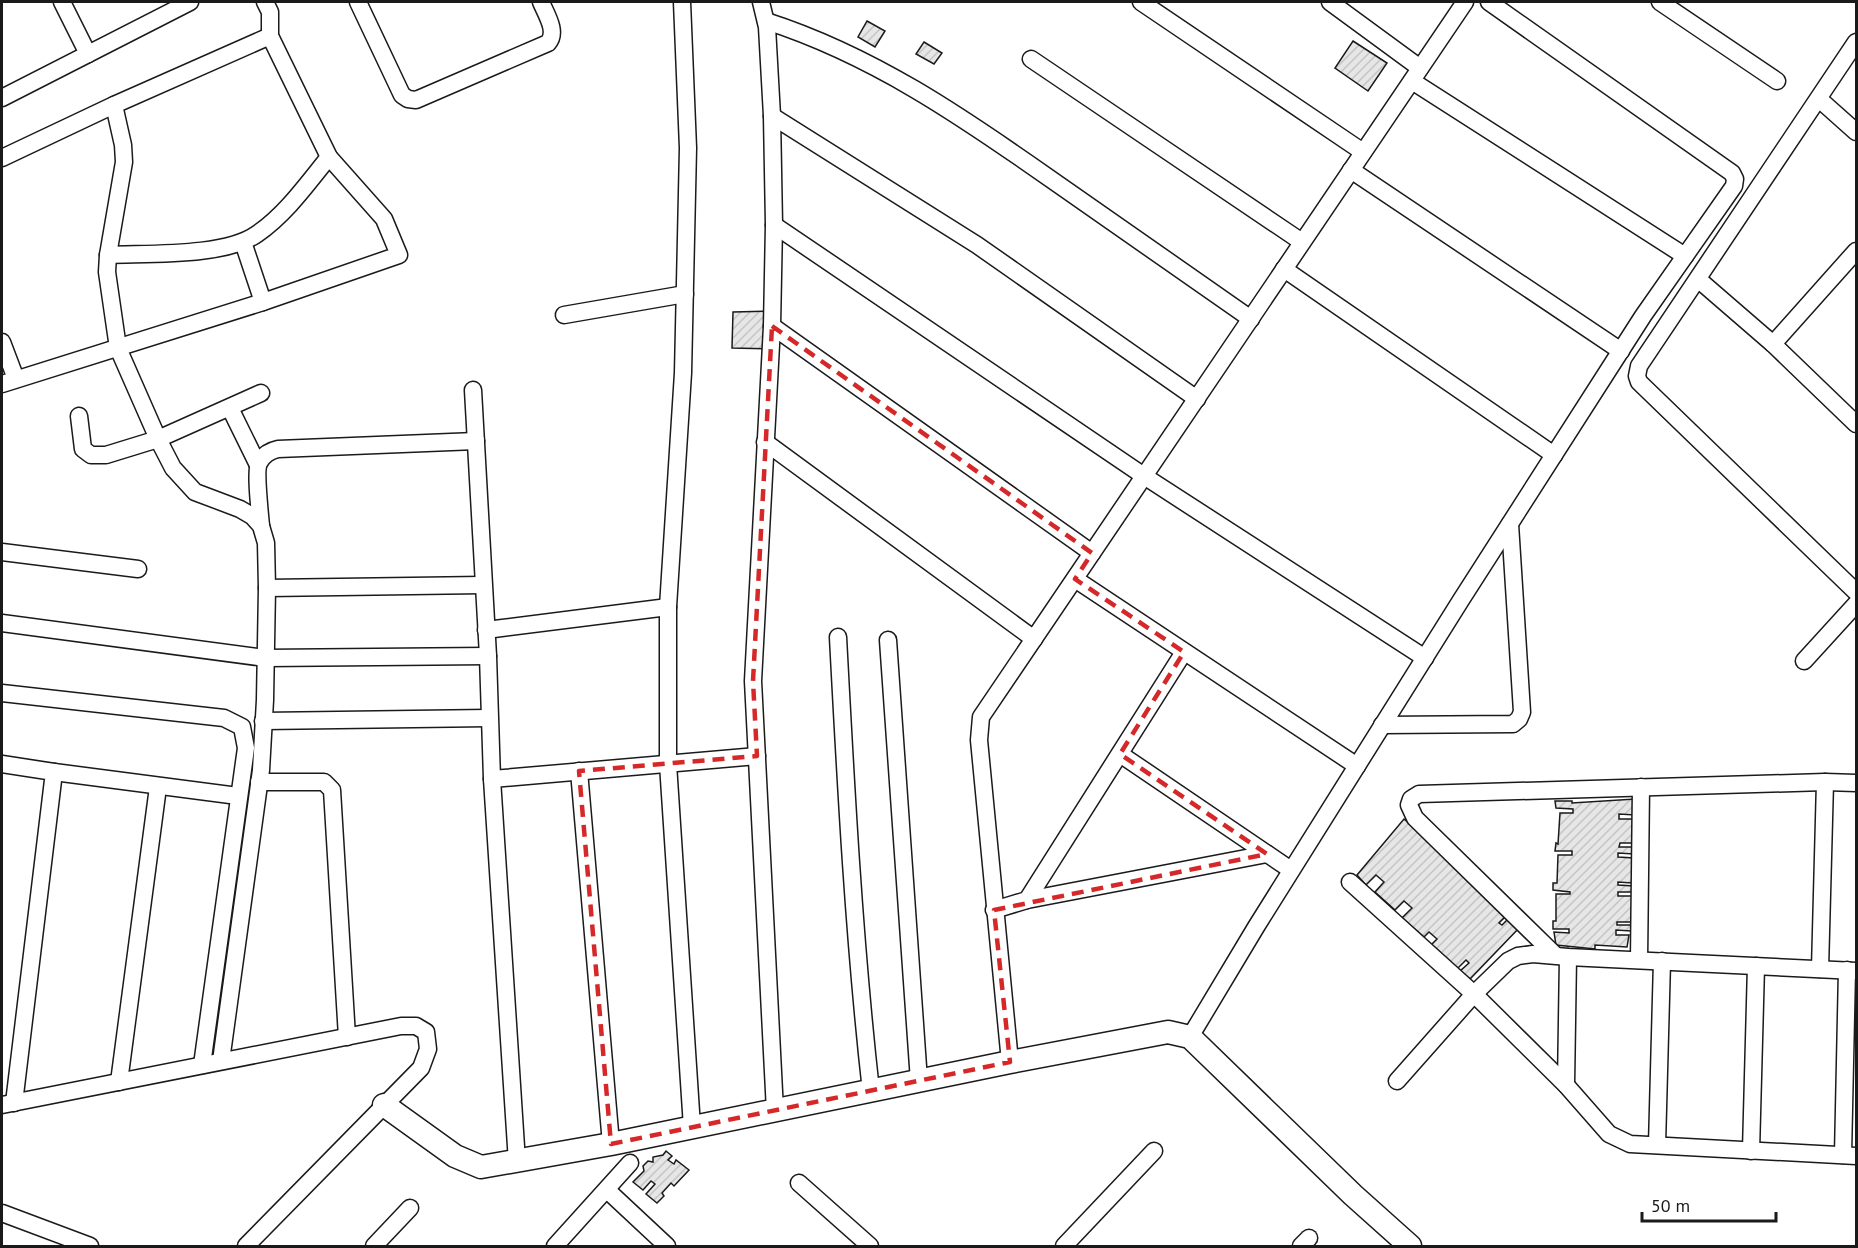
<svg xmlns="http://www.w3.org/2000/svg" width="1858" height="1248" font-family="'PT Sans',sans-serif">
<defs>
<pattern id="building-hatch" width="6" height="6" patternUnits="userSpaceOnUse" patternTransform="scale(1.5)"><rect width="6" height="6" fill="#e6e6e6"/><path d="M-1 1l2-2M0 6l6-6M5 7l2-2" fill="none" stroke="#c5c5c5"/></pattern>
</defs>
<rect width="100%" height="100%" fill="#fff"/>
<g fill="url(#building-hatch)" stroke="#1a1a1a" stroke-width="1.5">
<path d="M 867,21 L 885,31 L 875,47 L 858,37 Z"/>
<path d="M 1353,41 L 1387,63 L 1368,91 L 1335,68 Z"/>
<path d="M 924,42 L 942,53 L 934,64 L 916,54 Z"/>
<path d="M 769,311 L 769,349 L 732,348 L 733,312 Z"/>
<path d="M 1635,799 L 1635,815 L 1619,814 L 1619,819 L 1634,819 L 1633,843 L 1620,843 L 1619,847 L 1634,847 L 1634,854 L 1618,853 L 1618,857 L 1634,858 L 1632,883 L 1618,882 L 1618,885 L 1634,886 L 1634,892 L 1618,892 L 1618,896 L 1633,896 L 1632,922 L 1617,922 L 1617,925 L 1631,925 L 1631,931 L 1616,930 L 1616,935 L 1629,935 L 1627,947 L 1595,945 L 1595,949 L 1556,945 L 1554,932 L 1569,933 L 1569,929 L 1553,929 L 1553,921 L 1556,921 L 1556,894 L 1570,894 L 1570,892 L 1553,890 L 1553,883 L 1557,883 L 1558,855 L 1572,855 L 1572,851 L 1555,851 L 1556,843 L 1558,844 L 1560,813 L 1573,813 L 1573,809 L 1556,808 L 1555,801 L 1572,801 L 1572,803 Z"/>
<path d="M 1404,819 L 1510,912 L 1499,923 L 1502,925 L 1510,917 L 1520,927 L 1470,979 L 1459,972 L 1469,963 L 1466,960 L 1455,971 L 1431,945 L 1437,939 L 1429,932 L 1424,937 L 1402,918 L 1412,908 L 1404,901 L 1395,910 L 1375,892 L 1384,882 L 1376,875 L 1366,885 L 1357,875 Z"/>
<path d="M 666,1151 L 672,1156 L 668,1160 L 674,1164 L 676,1160 L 689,1170 L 674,1186 L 671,1183 L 662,1193 L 664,1196 L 657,1203 L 646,1194 L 655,1184 L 651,1181 L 643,1190 L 633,1182 L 644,1171 L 643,1166 L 648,1161 L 653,1162 L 653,1157 L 663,1155 Z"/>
</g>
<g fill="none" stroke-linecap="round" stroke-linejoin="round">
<defs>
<g id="street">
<path d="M 62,2 L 88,54"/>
<path d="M 358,2 L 402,95 L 408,99 L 416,100 L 548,43 C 558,32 546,14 541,2"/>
<path d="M 682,2 L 688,148 L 683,373 L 668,607 L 668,764 L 692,1127"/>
<path d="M 761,2 L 767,27 L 772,116 L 774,225 L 772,326 L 753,681 L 775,1111"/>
<path d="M 1141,2 L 1363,152"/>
<path d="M 1330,2 L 1420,68"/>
<path d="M 1660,2 L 1777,81"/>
<path d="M 766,21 C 872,55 961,116 1052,180 C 1118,226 1184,272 1251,319"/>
<path d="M 1856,42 L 1639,366 L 1637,376 L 1639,382 L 1856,592"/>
<path d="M 1031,59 L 1302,242"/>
<path d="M 1412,81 L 1685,256"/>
<path d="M 2,98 L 190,2"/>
<path d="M 1819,99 L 1856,132"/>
<path d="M 114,105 L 123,145 L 124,162 L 108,255 L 107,272 L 118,348 L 158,439 L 173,468 L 195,492 L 240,509 L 252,516 L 261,526 L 266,543 L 267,588 L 265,700 L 261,770 L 221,1061"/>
<path d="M 772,116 L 977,245 L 1197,399"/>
<path d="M 2,158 L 114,105 L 270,36"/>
<path d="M 1351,170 L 1621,351"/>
<path d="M 774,225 L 1144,476 L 1425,658"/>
<path d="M 243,242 L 263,302"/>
<path d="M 108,255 C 147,253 225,257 257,234 C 286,214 307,184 329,157"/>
<path d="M 1284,269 L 1554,455"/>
<path d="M 1699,280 L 1773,344 L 1856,424"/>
<path d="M 564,315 L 685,294"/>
<path d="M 772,326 L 1092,553"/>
<path d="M 2,342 L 16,379"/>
<path d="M 1773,344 L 1856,251"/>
<path d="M 2,384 L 263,302 L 399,255 L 384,219 L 329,157 L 270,36 L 270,12 L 265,2"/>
<path d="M 473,390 L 488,656 L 492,779 L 517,1162"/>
<path d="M 230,408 L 258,465"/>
<path d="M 79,416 L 83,449 L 91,455 L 106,455 L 158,439 L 261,393"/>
<path d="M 765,442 L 1034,639"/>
<path d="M 261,526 C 260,514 255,471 259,463 C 263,455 269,451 278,449 L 476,441"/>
<path d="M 2,552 L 138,569"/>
<path d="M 1075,579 L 1357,766"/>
<path d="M 267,588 L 483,585"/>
<path d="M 2,623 L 265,658 L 488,656"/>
<path d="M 486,630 L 668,607"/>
<path d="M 838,637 C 846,789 854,940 871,1091"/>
<path d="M 888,640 L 919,1081"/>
<path d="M 1804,661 L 1856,604"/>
<path d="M 2,693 L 224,718 L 242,727 L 246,748 L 202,1065"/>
<path d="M 263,721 L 489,718"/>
<path d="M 1382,725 L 1513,724 L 1519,719 L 1522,712 L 1510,524"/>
<path d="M 1120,754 L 1291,870"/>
<path d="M 2,764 L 54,772 L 14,1103"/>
<path d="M 579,771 L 611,1144"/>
<path d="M 54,772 L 238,796"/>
<path d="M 492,779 L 757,756"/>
<path d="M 259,782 L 324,782 L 332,790 L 347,1037"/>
<path d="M 1350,882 L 1474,994 L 1566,1085 L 1609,1134 L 1630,1144 L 1856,1156"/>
<path d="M 1027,900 L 1267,854"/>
<path d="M 994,910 L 1027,900 L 1184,652"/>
<path d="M 1554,954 L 1415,818 L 1409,805 L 1411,799 L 1419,794 L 1825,782 L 1856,783"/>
<path d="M 1639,960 L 1641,787"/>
<path d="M 1820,969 L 1825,782"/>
<path d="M 1190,1037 L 1256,927 L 1461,600 L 1643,316 L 1734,186 L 1735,179 L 1732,173 L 1489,2"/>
<path d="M 1010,1062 L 979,740 L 981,717 L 1465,2"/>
<path d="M 1397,1081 L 1474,994 L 1508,961 L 1518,956 L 1533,954 L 1568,957 L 1856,971"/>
<path d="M 119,1082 L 158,787"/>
<path d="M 1566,1085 L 1568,957"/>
<path d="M 2,1105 L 401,1026 L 416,1026 L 426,1032 L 428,1049 L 421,1068 L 246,1246"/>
<path d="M 1657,1145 L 1662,961"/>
<path d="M 1751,1151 L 1756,966"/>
<path d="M 1843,1155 L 1847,970"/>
<path d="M 799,1183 L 870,1246"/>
<path d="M 607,1190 L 667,1246"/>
<path d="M 2,1213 L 90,1246"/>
<path d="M 374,1246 L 410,1208"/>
<path d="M 555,1246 L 630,1163"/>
<path d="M 1064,1246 L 1154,1151"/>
<path d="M 1301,1246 L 1309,1238"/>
</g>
<path id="secondary" d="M 384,1105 L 455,1156 L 481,1167 L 611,1144 L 1010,1062 L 1168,1032 L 1190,1037 L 1353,1195 L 1410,1246"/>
</defs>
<use href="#street" stroke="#1a1a1a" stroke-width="19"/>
<use href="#secondary" stroke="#1a1a1a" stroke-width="25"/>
<use href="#street" stroke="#fff" stroke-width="16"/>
<use href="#secondary" stroke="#fff" stroke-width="22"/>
</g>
<path fill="none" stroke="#d62828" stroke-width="4.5" stroke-dasharray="12 8" stroke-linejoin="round" d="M 772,326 L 1092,553 L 1075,579 L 1184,652 L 1120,754 L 1267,854 L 994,910 L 1010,1062 L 611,1144 L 579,771 L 757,756 L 753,681 Z"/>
<rect width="1858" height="1248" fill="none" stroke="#1a1a1a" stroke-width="6"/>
<path d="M1642 1212v9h134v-9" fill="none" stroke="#1a1a1a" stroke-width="3"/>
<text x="1651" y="1212" font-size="18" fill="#1a1a1a" stroke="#ffffff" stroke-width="4.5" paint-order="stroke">50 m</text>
</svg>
